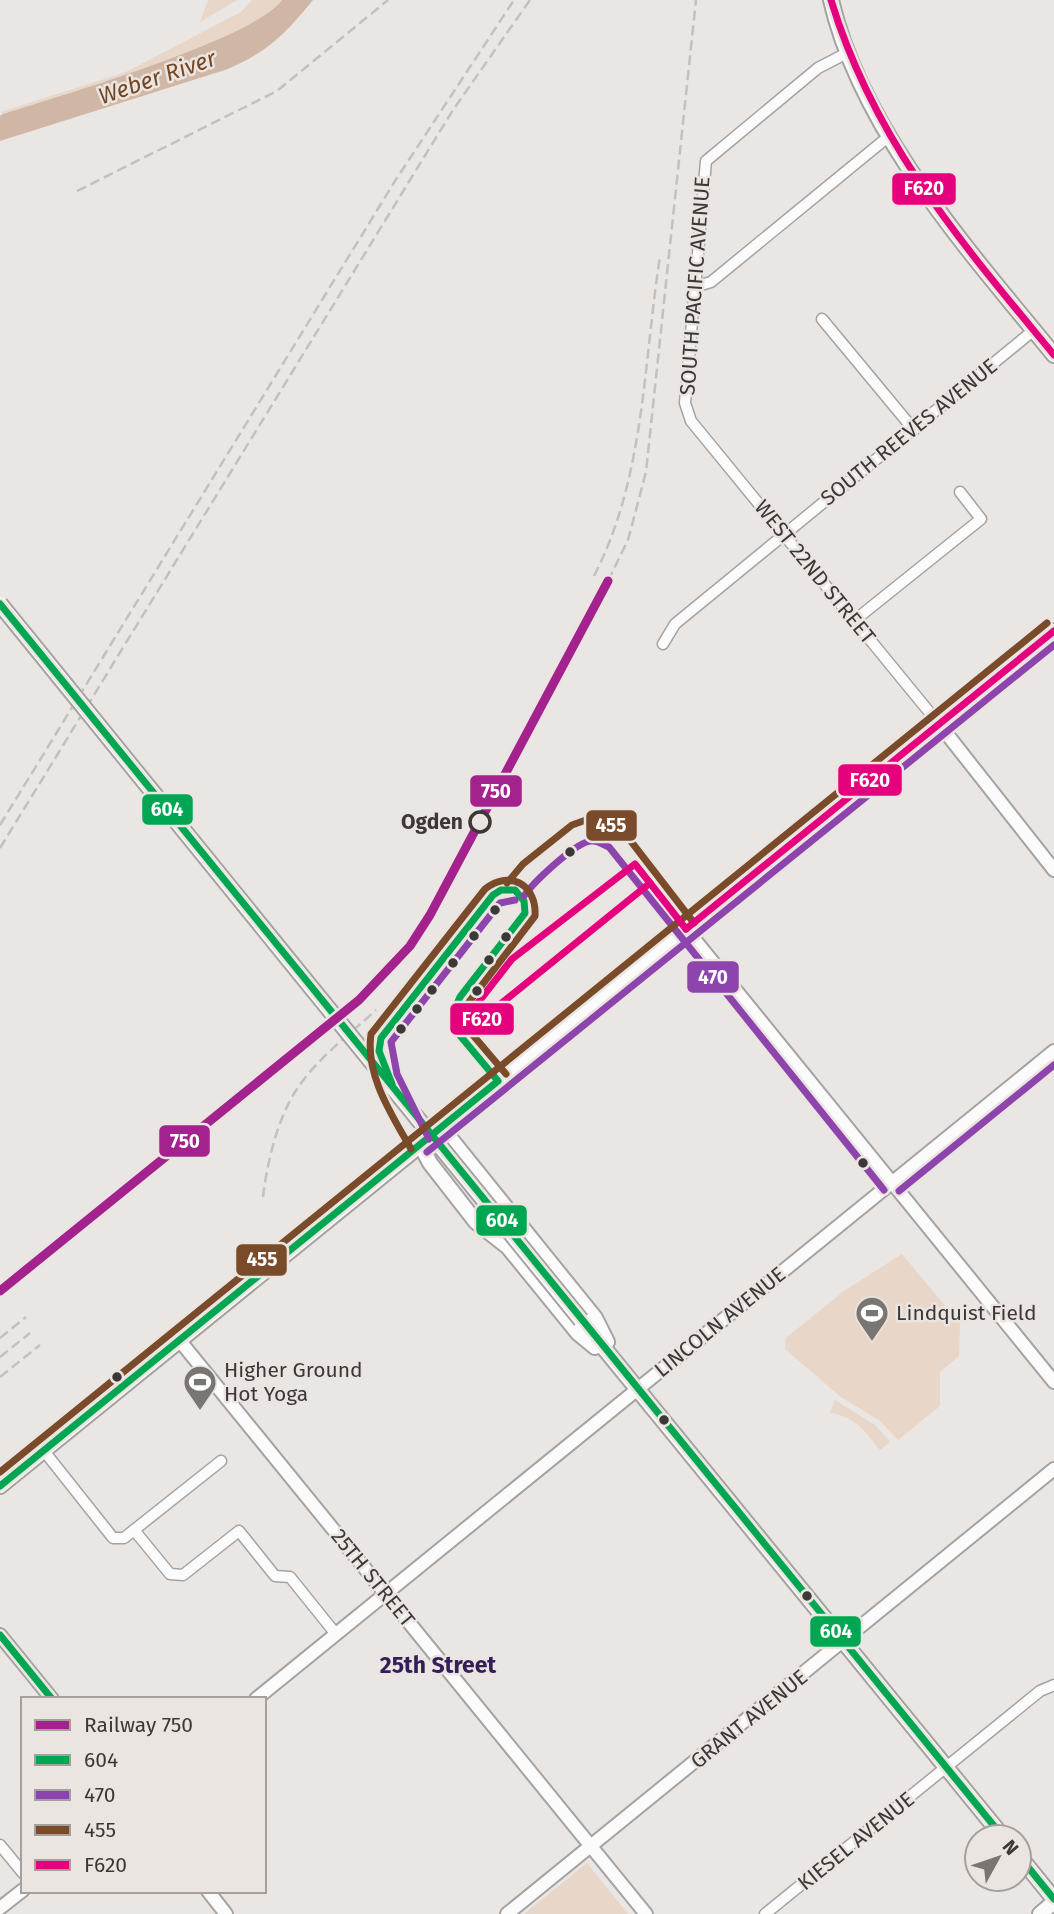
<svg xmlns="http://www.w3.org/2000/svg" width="1054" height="1914" font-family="'Fira Sans',sans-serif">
<rect width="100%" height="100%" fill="#e9e6e3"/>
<g fill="#e8d6c8">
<path d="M 208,0 L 237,0 L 200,22 Z"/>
<path d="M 252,0 L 282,0 C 253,39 57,97 3,114 L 1,112 L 126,72 L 241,12 Z"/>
<path d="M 902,1254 L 960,1324 L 959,1356 L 940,1372 L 940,1406 L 898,1440 L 880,1421 L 841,1397 L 785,1349 L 786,1338 L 844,1291 Z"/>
<path d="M 835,1400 L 875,1425 L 890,1442 L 880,1450 C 864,1430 856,1417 830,1413 Z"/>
<path d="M 587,1863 L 628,1914 L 524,1914 Z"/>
</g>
<path fill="#cfb6a5" d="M 282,0 L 313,0 C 285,34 269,51 228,69 L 0,141 L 0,116 L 3,114 C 56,97 254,39 282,0 Z"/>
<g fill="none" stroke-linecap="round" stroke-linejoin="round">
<defs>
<g id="minor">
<path d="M 847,53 L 818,68 L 706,161 L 685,403 L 691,421 L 939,724"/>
<path d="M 694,287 L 711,282 L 888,137"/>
<path d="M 822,319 L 914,430"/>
<path d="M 855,620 L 981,519 L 960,492"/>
<path d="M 663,644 L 675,624 L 1034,330"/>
<path d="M 44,1451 L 113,1538 L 124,1538 L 134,1530 L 170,1574 L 183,1575 L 239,1531 L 275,1576 L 290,1577 L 335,1633"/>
<path d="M 134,1530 L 221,1461"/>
<path d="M 0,1845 L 23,1873"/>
<path d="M 765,1914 L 1040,1691 L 1054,1685"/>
</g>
<g id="tertiary">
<path d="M 939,724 L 1054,870"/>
<path d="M 686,929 L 1054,1382"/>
<path d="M 180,1341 L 646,1914"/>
<path d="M 0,1635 L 52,1699"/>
<path d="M 256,1699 L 1054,1051"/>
<path d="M 208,1891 L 226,1914"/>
<path d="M 0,1908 L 23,1890"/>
<path d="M 507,1914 L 1054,1469"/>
</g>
<g id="secondary">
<path d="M 831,0 C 861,131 970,252 1054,355"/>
<path d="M 441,1127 L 595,1318 L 607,1342"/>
<path d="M 420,1144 L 430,1163 L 476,1222 L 508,1247 L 578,1333 L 595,1347"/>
<path d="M 581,1320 L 1003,1837"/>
<path d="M 0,1486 L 1054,631"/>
<path d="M 1019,1856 L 1054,1899"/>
</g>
<path id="primary" d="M 1040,1914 L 1054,1902"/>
</defs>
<use href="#minor" stroke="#a5a3a2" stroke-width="13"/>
<use href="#tertiary" stroke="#a5a3a2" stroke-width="16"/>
<use href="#secondary" stroke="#a5a3a2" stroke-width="18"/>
<use href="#primary" stroke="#a5a3a2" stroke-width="18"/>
<use href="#minor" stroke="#fcfbfb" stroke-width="10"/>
<use href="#tertiary" stroke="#fcfbfb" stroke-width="12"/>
<use href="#secondary" stroke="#fcfbfb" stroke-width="14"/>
<use href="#primary" stroke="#fcfbfb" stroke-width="14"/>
<g stroke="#c2c1c1" stroke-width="2.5" stroke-dasharray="10 5" stroke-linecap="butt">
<path d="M 77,191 L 277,91 L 388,0"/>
<path d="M 594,576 C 645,477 643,365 660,257"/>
<path d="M 608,581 L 628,540 L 646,472 L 696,0"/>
<path d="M 0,825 L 395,181 L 514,0"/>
<path d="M 0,848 L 453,110 L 530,0"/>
<path d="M 263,1197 C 267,1163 277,1121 295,1092 C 315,1060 349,1035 376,1010"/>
<path d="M 0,1338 L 26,1317"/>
<path d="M 0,1357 L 30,1333"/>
<path d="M 0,1377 L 40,1345"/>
</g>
<defs>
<path id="secondary-bridge" d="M 0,604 L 581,1320"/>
</defs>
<use href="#secondary-bridge" stroke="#a5a3a2" stroke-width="18" stroke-linecap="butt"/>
<use href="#secondary-bridge" stroke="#fcfbfb" stroke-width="14"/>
<defs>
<g id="bus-1">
<path d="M 0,604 L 1003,1837"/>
<path d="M 0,1486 L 498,1081 L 457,1032 L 452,1015 L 460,997 L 525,913 L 524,901 L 515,890 L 501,890 L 493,895 L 381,1038 L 379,1051 L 392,1084"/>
<path d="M 0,1635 L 52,1699"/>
<path d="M 1019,1856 L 1054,1899"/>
</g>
<g id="bus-2">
<path d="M 524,896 C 533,883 578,839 593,841 C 598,841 604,845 609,847 L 884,1190"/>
<path d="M 429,1139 L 397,1074 L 391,1042 L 500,903 L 515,900"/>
<path d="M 427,1152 L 1054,645"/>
<path d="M 899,1191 L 1054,1065"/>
</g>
<g id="bus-3">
<path d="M 507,883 L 523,864 L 572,825 L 586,820 L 599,820 L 623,831 L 694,923"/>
<path d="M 411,1149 C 392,1115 365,1075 371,1034 L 485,889 C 510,869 537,885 535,916 L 469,1002 L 463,1016 L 466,1027 L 506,1074"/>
<path d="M 0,1472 L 1047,623"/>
</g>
<g id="bus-4">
<path d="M 831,0 C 874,142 961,242 1054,355"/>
<path d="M 635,864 L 650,883 L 477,1023 L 473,1018 L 473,1009 L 512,959 Z"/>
<path d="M 650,883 L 686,929"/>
<path d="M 686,929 L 1054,631"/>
</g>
</defs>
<use href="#bus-1" stroke="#ebe5e1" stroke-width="12"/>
<use href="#bus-2" stroke="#ebe5e1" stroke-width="12"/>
<use href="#bus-3" stroke="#ebe5e1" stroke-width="12"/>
<use href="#bus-4" stroke="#ebe5e1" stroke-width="12"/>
<use href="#bus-1" stroke="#00a651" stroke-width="7"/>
<use href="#bus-2" stroke="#8e44ad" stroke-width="7"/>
<use href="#bus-3" stroke="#7a4b2a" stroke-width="7"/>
<use href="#bus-4" stroke="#e5007d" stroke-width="7"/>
<defs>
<path id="rail-1" d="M 0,1291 L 359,1000 L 410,946 L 430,915 L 608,581"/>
</defs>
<use href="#rail-1" stroke="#ebe5e1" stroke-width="14"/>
<use href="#rail-1" stroke="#a4228e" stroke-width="9"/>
</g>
<defs>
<symbol id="stadium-pin" viewBox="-11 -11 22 30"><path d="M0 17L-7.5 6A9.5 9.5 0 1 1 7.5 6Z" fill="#787573" stroke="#ebe5e1"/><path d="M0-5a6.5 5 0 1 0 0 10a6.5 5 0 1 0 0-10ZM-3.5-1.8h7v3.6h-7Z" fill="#fff"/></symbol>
</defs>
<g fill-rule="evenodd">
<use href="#stadium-pin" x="853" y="1294" width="38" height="52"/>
<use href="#stadium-pin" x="181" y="1363" width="38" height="52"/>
</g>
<circle fill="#ebe5e1" stroke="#3b3837" stroke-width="3.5" cx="480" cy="822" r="10"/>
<g fill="#3b3837" stroke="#ebe5e1" stroke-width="2.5">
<circle cx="570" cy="852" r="6"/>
<circle cx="495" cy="910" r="6"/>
<circle cx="474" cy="936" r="6"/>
<circle cx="506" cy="937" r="6"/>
<circle cx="489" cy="960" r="6"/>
<circle cx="453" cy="963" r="6"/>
<circle cx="432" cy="990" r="6"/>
<circle cx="477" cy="991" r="6"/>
<circle cx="417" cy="1009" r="6"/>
<circle cx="401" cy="1029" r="6"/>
<circle cx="863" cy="1163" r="6"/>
<circle cx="117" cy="1377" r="6"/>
<circle cx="664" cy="1420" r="6"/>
<circle cx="807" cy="1596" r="6"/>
</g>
<g text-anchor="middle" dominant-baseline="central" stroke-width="5" stroke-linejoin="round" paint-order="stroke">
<g font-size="21" fill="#3b3837" stroke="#ebe5e1">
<text transform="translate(695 286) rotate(-86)">SOUTH PACIFIC AVENUE</text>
<text transform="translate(909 432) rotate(-39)">SOUTH REEVES AVENUE</text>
<text transform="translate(815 572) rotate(51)">WEST 22ND STREET</text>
<text transform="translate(720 1322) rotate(-39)">LINCOLN AVENUE</text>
<text transform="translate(373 1578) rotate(51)">25TH STREET</text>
<text transform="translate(749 1719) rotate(-39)">GRANT AVENUE</text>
<text transform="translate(856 1841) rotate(-39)">KIESEL AVENUE</text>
</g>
<g font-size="21" font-weight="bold" fill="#3b3837" stroke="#ebe5e1" text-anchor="end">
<text x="463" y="822">Ogden</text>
</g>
<g font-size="21" fill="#3b3837" stroke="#ebe5e1" text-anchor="start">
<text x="896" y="1313">Lindquist Field</text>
<text x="224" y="1370">Higher Ground<tspan x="224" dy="24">Hot Yoga</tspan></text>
</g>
<g font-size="23" font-style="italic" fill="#754622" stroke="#ebe5e1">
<text transform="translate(157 77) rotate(-19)">Weber River</text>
</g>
<g font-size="23" font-weight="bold" fill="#321e58" stroke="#ebe5e1">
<text x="438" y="1665">25th Street</text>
</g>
</g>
<g stroke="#ebe5e1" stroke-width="2.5">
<rect x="891" y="172" width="66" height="34" rx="7" fill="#e5007d"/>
<rect x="837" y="763" width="66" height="34" rx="7" fill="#e5007d"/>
<rect x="469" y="774" width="54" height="34" rx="7" fill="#a4228e"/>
<rect x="141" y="793" width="53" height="33" rx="7" fill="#00a651"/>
<rect x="585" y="809" width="53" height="33" rx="7" fill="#7a4b2a"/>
<rect x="686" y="960" width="54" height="34" rx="7" fill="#8e44ad"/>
<rect x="449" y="1002" width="66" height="34" rx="7" fill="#e5007d"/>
<rect x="158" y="1124" width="53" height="34" rx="7" fill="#a4228e"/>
<rect x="475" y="1204" width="53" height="33" rx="7" fill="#00a651"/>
<rect x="235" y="1243" width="53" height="34" rx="7" fill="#7a4b2a"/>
<rect x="809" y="1615" width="53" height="33" rx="7" fill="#00a651"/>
</g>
<g font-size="19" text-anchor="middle" font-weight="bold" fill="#fff">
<text x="924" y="195">F620</text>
<text x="870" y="787">F620</text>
<text x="496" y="798">750</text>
<text x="167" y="816">604</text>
<text x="611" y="832">455</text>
<text x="713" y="984">470</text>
<text x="482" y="1026">F620</text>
<text x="185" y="1148">750</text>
<text x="502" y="1227">604</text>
<text x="262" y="1266">455</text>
<text x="836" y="1638">604</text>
</g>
<rect x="21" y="1697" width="245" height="196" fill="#ebe5e1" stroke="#a5a09d" stroke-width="2"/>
<rect x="35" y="1720" width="35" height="10" fill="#a4228e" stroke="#a5a09d" stroke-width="2"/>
<text x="84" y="1732" font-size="21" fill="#3b3837">Railway 750</text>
<rect x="35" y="1755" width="35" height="10" fill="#00a651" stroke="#a5a09d" stroke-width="2"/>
<text x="84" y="1767" font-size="21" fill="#3b3837">604</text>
<rect x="35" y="1790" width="35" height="10" fill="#8e44ad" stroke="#a5a09d" stroke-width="2"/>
<text x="84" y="1802" font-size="21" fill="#3b3837">470</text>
<rect x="35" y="1825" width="35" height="10" fill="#7a4b2a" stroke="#a5a09d" stroke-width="2"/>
<text x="84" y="1837" font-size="21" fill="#3b3837">455</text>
<rect x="35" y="1860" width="35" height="10" fill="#e5007d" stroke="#a5a09d" stroke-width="2"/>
<text x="84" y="1872" font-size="21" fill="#3b3837">F620</text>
<g transform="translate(998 1858) rotate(50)"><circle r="33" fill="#ebe5e1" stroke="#a5a09d" stroke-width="2"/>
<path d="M0-5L12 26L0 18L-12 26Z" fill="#787573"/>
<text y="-10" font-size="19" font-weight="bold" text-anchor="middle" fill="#3b3837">N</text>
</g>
</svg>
